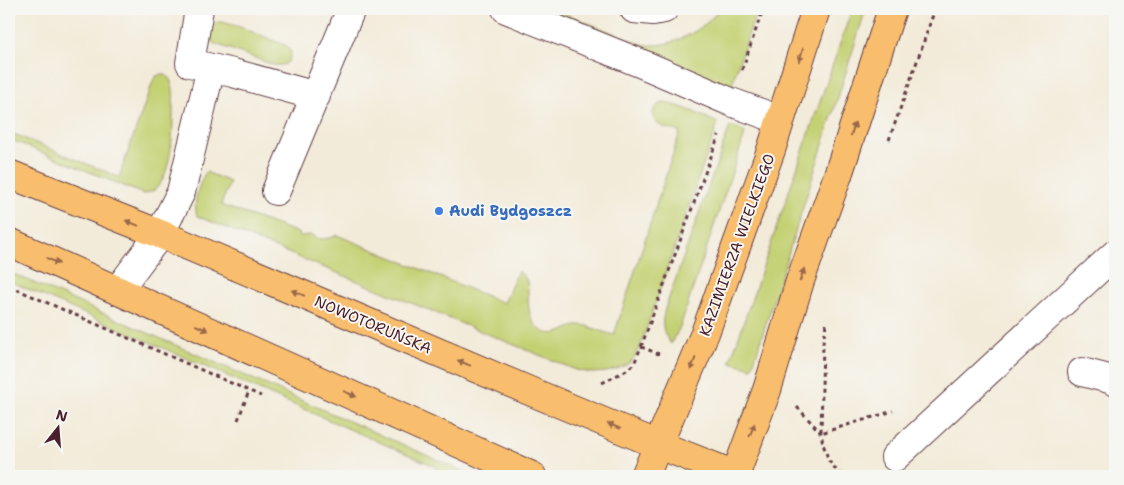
<svg xmlns="http://www.w3.org/2000/svg" width="1124" height="485" font-family="'Shantell Sans',sans-serif">
<rect width="100%" height="100%" fill="#f6f6f2"/>
<filter id="ink" filterUnits="userSpaceOnUse"><feTurbulence type="fractalNoise" baseFrequency=".02" numOctaves="2"/><feDisplacementMap in="SourceGraphic" scale="10" xChannelSelector="R" yChannelSelector="G"/><feConvolveMatrix kernelMatrix="1 2 1 2 8 2 1 2 1" color-interpolation-filters="sRGB"/></filter>
<filter id="wash" filterUnits="userSpaceOnUse"><feTurbulence type="fractalNoise" baseFrequency=".0096" numOctaves="4" result="noise"/><feDisplacementMap in="SourceGraphic" scale="20" xChannelSelector="R" yChannelSelector="G"/><feGaussianBlur stdDeviation="1.12" result="paint"/><feColorMatrix in="noise" values="0 0 0 0 0 0 0 0 0 0 0 0 0 0 0 0 0 1.4 0 .05"/><feComposite in="paint" operator="in"/></filter>
<g filter="url(#wash)">
<rect width="100%" height="100%" fill="#f3ebd9"/>
<g fill="#c4d173" stroke="#87784f">
<path d="M 530,9 L 553,9 L 641,44 C 645,44 649,46 653,45 C 676,45 707,28 719,9 L 757,9 L 731,87 Z"/>
<path d="M 852,9 L 866,9 L 752,368 L 730,362 Z"/>
<path d="M 216,22 L 222,22 L 240,27 L 275,41 L 287,46 L 291,52 C 290,64 285,66 274,65 L 213,43 L 207,35 L 208,30 Z"/>
<path d="M 161,74 C 165,75 168,75 170,80 C 175,88 173,101 173,111 C 173,131 172,182 151,192 C 150,192 144,194 143,194 L 9,139 L 9,132 L 119,177 L 153,81 L 155,77 Z"/>
<path d="M 663,103 C 682,105 700,115 718,123 L 640,347 L 634,358 L 628,364 L 617,369 L 607,372 L 592,373 L 576,370 L 197,216 C 193,202 198,185 206,172 L 230,182 L 221,205 L 296,232 L 301,236 L 310,235 L 321,239 L 330,238 L 337,235 L 504,303 L 518,271 C 521,273 524,275 526,279 C 528,282 527,287 528,290 C 528,306 528,324 544,332 C 557,338 568,326 581,325 C 587,325 591,328 596,329 C 602,332 608,333 614,335 L 680,132 C 674,130 667,129 661,126 C 649,120 651,106 663,103 Z"/>
<path d="M 730,126 L 742,130 L 745,133 L 744,137 L 680,327 L 671,344 C 662,332 661,324 665,309 Z"/>
<path d="M 9,272 L 474,476 L 446,476 L 432,465 L 9,281 Z"/>
</g>
</g>
<g filter="url(#ink)">
<g fill="none" stroke-linecap="round" stroke-linejoin="round">
<defs>
<g id="minor">
<path d="M 199,9 L 190,63 L 233,73 L 316,96"/>
<path d="M 506,9 L 640,63 L 731,102 L 780,120"/>
<path d="M 634,9 L 653,11 L 664,9"/>
<path d="M 276,191 L 351,9"/>
<path d="M 118,290 L 160,234 L 181,192 L 211,68"/>
<path d="M 1082,372 L 1113,380 L 1115,382"/>
<path d="M 895,457 L 1115,254"/>
</g>
<g id="major">
<path d="M 9,174 L 160,234 L 532,392 L 659,445 L 738,476"/>
<path d="M 9,242 L 532,476"/>
<path d="M 645,476 L 705,333 L 771,150 L 816,9"/>
<path d="M 735,476 L 767,390 L 800,281 L 838,175 L 892,9"/>
</g>
</defs>
<use href="#minor" stroke="#633e45" stroke-width="30"/>
<use href="#major" stroke="#633e45" stroke-width="30"/>
<g stroke="#633e45" stroke-width="3" stroke-dasharray="4 4" stroke-linecap="butt">
<path d="M 742,70 L 763,9"/>
<path d="M 889,140 L 914,70 L 935,9"/>
<path d="M 9,286 L 261,396"/>
<path d="M 826,324 L 823,343 L 821,433 L 893,411"/>
<path d="M 641,347 L 659,354"/>
<path d="M 602,383 L 625,371 L 634,364 L 641,347 L 719,135"/>
<path d="M 797,407 L 821,433 L 823,444 L 829,461 L 841,476"/>
<path d="M 238,420 L 249,391"/>
</g>
<use href="#minor" stroke="#fff" stroke-width="28"/>
<use href="#major" stroke="#f9be6d" stroke-width="28"/>
</g>
<defs><path id="oneway-solid" d="M-6-.8H1V-3.2L6.5 0L1 3.2V.8H-6Z" transform="scale(1.25)"/></defs>
<g fill="#996749">
<use href="#oneway-solid" transform="translate(801 55) rotate(108)"/>
<use href="#oneway-solid" transform="translate(853 129) rotate(-72)"/>
<use href="#oneway-solid" transform="translate(132 223) rotate(-158)"/>
<use href="#oneway-solid" transform="translate(53 261) rotate(24)"/>
<use href="#oneway-solid" transform="translate(802 275) rotate(-71)"/>
<use href="#oneway-solid" transform="translate(298 293) rotate(-157)"/>
<use href="#oneway-solid" transform="translate(202 328) rotate(24)"/>
<use href="#oneway-solid" transform="translate(464 363) rotate(-157)"/>
<use href="#oneway-solid" transform="translate(693 364) rotate(112)"/>
<use href="#oneway-solid" transform="translate(350 394) rotate(24)"/>
<use href="#oneway-solid" transform="translate(614 426) rotate(-157)"/>
<use href="#oneway-solid" transform="translate(752 430) rotate(-69)"/>
</g>
</g>
<circle fill="#3f7fe0" stroke="#f6f6f2" stroke-width="2" cx="439" cy="211" r="5"/>
<g text-anchor="middle" dominant-baseline="central" stroke-width="4" stroke-linejoin="round" paint-order="stroke">
<g font-size="15" font-weight="bold" fill="#366cbe" stroke="#f6f6f2" text-anchor="start">
<text x="449" y="211">Audi Bydgoszcz</text>
</g>
<g font-size="15" fill="#4a1f2b" stroke="#f6f6f2">
<text transform="translate(737 245) rotate(-70)">KAZIMIERZA WIELKIEGO</text>
<text transform="translate(373 325) rotate(23)">NOWOTORUŃSKA</text>
</g>
</g>
<rect width="1124" height="485" fill="none" stroke="#f6f6f2" stroke-width="30"/>
<g transform="translate(58 428) rotate(17)" stroke="#f6f6f2" stroke-width="4" paint-order="stroke">
<path d="M0-4L9 19L0 12L-9 19Z" fill="#4a1f2b"/>
<text y="-8" font-size="14" font-weight="bold" text-anchor="middle" fill="#4a1f2b">N</text>
</g>
</svg>
